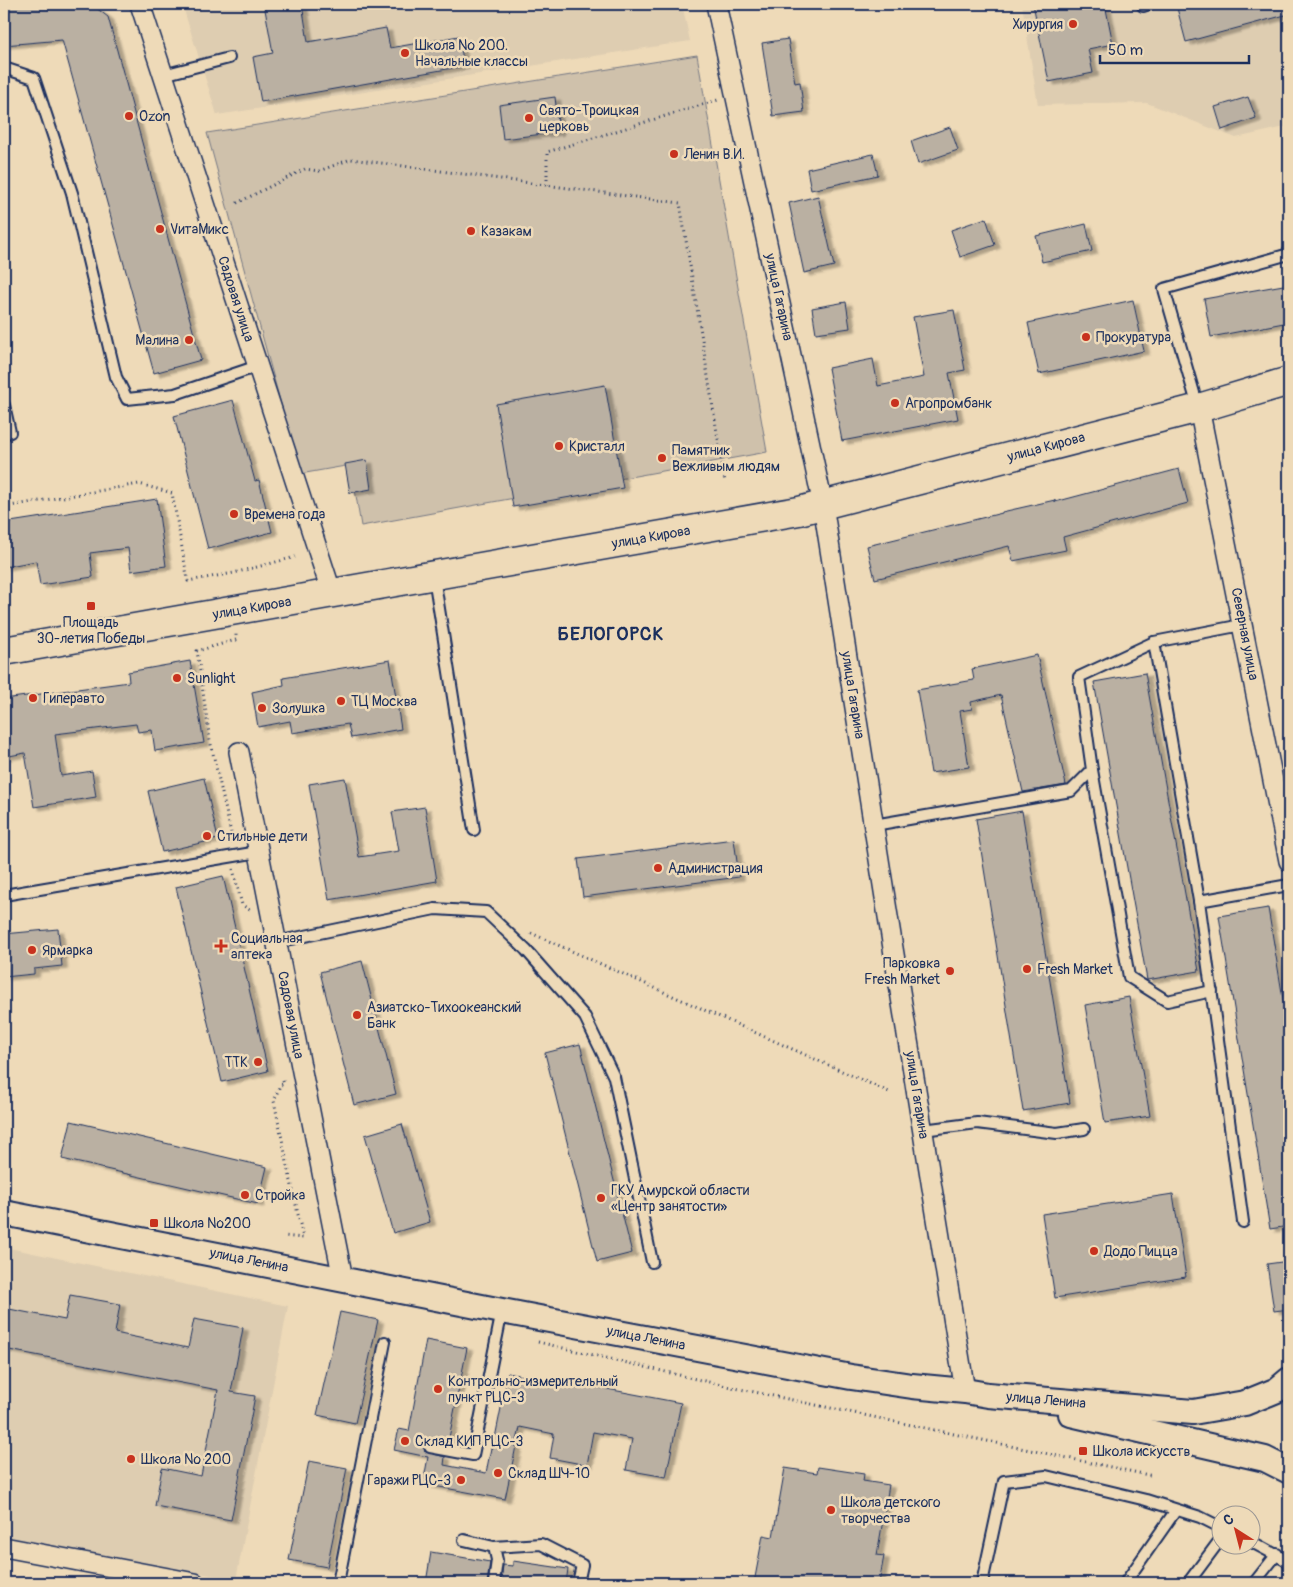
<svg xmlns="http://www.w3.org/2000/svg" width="1293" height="1587" font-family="Pangolin,sans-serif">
<defs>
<filter id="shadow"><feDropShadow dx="5.5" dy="3" stdDeviation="1" flood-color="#0004"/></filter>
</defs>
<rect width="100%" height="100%" fill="#eedab8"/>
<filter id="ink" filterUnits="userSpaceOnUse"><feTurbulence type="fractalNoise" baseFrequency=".02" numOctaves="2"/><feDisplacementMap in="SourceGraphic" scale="10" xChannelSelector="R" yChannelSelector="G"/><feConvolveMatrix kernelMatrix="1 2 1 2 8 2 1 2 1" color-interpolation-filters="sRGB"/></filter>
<g filter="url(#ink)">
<g fill="#decdb1">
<path d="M 182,4 L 682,4 L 690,41 L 217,115 Z"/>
<path d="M 1022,4 L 1289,4 L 1289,126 L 1236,138 L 1147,103 L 1038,105 Z"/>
<path d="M 4,1247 L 288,1306 L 236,1580 L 4,1536 Z"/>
</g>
<path fill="#cfc1ab" stroke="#757884" d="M 697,55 L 767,452 L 361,526 L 351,465 L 300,474 L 207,133 Z"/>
<g fill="#bab0a2" stroke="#1b2f5e" filter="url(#shadow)">
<path d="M 4,4 L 91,4 L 108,17 L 201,360 L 154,373 L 62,40 L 4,45 Z"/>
<path d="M 264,4 L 302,4 L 308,42 L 386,28 L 390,48 L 459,36 L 464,66 L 261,102 L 253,57 L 273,53 Z"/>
<path d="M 1033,4 L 1105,4 L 1113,44 L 1088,49 L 1093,73 L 1049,82 Z"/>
<path d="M 1192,4 L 1289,4 L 1289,14 L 1186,42 L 1177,8 Z"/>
<path d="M 788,39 L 795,83 L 800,82 L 804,112 L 773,116 L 762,43 Z"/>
<path d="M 555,97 L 559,132 L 503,139 L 499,105 Z"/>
<path d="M 1248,97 L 1256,118 L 1222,130 L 1215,107 Z"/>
<path d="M 950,127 L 958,150 L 918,164 L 911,141 Z"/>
<path d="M 873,154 L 878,175 L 811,190 L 807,169 Z"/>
<path d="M 818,196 L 834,266 L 804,273 L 789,203 Z"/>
<path d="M 986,218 L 995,245 L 960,257 L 951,230 Z"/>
<path d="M 1086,224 L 1092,251 L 1042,262 L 1036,236 Z"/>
<path d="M 1289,284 L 1289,322 L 1211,337 L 1204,299 Z"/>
<path d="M 1133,300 L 1144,351 L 1039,374 L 1028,323 Z"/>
<path d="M 846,302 L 850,328 L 816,333 L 812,308 Z"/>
<path d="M 954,310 L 965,370 L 949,373 L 958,419 L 842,441 L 828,368 L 873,359 L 878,386 L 924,377 L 913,317 Z"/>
<path d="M 605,385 L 623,488 L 513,507 L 496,404 Z"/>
<path d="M 233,400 L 255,481 L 259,480 L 272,532 L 208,549 L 174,416 Z"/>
<path d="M 367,460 L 371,489 L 350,493 L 345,464 Z"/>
<path d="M 1179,469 L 1188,503 L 1063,537 L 1066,550 L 1013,561 L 1009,546 L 875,579 L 867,546 L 1002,513 L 1002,512 L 1055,500 L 1055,502 Z"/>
<path d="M 157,499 L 166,566 L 131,571 L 128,548 L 90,553 L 93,577 L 40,585 L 36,561 L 4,567 L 4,523 Z"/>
<path d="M 1037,655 L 1066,785 L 1023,792 L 1001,695 L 971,702 L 972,709 L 960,711 L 969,767 L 931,773 L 917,690 L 974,680 L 972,669 Z"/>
<path d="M 390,660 L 401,729 L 351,738 L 348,724 L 292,733 L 290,721 L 258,727 L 252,692 L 284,685 L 283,678 Z"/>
<path d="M 190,661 L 204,743 L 155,751 L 152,730 L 138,732 L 136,724 L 55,734 L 61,776 L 92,771 L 96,797 L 34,807 L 25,753 L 4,757 L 4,699 L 129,682 L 128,672 Z"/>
<path d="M 1145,673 L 1199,971 L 1147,980 L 1094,682 Z"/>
<path d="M 204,778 L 218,839 L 162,852 L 148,791 Z"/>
<path d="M 345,778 L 359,857 L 399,851 L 392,812 L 425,807 L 437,881 L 329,900 L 309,784 Z"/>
<path d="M 1022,811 L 1070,1103 L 1023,1111 L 976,819 Z"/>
<path d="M 734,839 L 739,877 L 583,897 L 578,859 Z"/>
<path d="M 223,876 L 268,1071 L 222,1082 L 176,887 Z"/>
<path d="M 1268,908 L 1289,1035 L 1289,1226 L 1270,1229 L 1219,916 Z"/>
<path d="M 58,929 L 62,966 L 34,969 L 34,974 L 4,977 L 4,934 Z"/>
<path d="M 362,961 L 396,1094 L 354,1105 L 320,972 Z"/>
<path d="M 1129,997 L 1150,1116 L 1105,1123 L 1085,1005 Z"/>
<path d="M 580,1044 L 632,1253 L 597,1262 L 545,1053 Z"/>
<path d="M 71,1121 L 267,1167 L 258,1204 L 62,1159 Z"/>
<path d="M 402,1124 L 430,1222 L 393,1233 L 365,1135 Z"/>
<path d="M 1173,1194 L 1186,1277 L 1055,1298 L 1042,1214 Z"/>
<path d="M 1289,1261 L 1289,1309 L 1274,1311 L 1267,1264 Z"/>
<path d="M 70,1295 L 120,1304 L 115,1333 L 188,1348 L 194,1319 L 243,1328 L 231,1392 L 255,1396 L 231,1520 L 155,1506 L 162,1468 L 201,1476 L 218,1390 L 4,1349 L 4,1308 L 65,1320 Z"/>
<path d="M 340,1312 L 378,1320 L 355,1423 L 317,1415 Z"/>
<path d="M 426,1340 L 467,1348 L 448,1443 L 431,1440 L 425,1442 L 423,1445 L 426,1452 L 445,1457 L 444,1465 L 486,1473 L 491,1448 L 493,1448 L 508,1373 L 564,1384 L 565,1381 L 681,1403 L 666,1477 L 626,1470 L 632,1439 L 593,1432 L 587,1465 L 550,1458 L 554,1434 L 520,1427 L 505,1499 L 423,1484 L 428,1457 L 394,1450 L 399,1429 L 409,1431 Z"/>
<path d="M 309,1461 L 347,1468 L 327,1567 L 289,1560 Z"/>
<path d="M 818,1467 L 864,1474 L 863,1481 L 889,1485 L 877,1555 L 884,1556 L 879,1583 L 754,1583 L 763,1535 L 773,1537 L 785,1468 L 817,1473 Z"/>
<path d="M 431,1552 L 490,1562 L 487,1583 L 426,1583 Z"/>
<path d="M 513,1561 L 568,1569 L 566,1583 L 501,1583 L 503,1565 L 513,1566 Z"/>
</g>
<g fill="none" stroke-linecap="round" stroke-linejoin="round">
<defs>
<g id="service">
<path d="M 1143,4 L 1143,6 L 1149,4"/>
<path d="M 4,68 L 34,78 L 72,193 L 116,377 L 127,399 L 175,394 L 258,366"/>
<path d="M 163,75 L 229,58"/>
<path d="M 4,405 L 10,432 L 4,434"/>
<path d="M 1198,407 L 1164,289 L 1289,254"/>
<path d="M 434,577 L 474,830"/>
<path d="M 1154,642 L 1199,901"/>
<path d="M 1092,770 L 1129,977 L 1167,1001 L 1212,991"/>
<path d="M 874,825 L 1071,791 L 1092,770 L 1079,677 L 1154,642 L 1242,625"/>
<path d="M 4,895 L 258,852"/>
<path d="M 276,942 L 435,909 L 486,912 L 526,950 L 585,1017 L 614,1077 L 652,1262"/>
<path d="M 923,1130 L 977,1123 L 1057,1133 L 1084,1129"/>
<path d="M 1243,1222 L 1199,901 L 1289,885"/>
<path d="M 430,1447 L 473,1455 L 502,1311"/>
<path d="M 464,1540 L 494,1547 L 497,1560 L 494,1583"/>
<path d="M 1250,1541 L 1289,1562"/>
<path d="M 494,1547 L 541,1544 L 582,1565 L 578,1583"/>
<path d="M 338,1583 L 385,1342"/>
<path d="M 982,1583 L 1004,1481 L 1046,1476 L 1146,1500 L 1200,1517 L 1220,1527"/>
<path d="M 1125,1583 L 1176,1510"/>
<path d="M 1188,1583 L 1220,1540"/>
<path d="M 1254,1583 L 1277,1554"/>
</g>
<g id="minor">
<path d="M 140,4 L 332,594"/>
<path d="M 716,4 L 823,505 L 892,942 L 965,1391"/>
<path d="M 1199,408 L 1289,861"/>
<path d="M 239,752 L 343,1279"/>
<path d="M 4,1547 L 195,1583"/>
</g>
<g id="tertiary">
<path d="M 4,1213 L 502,1311 L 851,1377 L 912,1386 L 965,1391 L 988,1395 L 1193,1412 L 1245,1403 L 1277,1390 L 1289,1380"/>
<path d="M 1071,1414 L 1265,1459 L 1289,1471"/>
</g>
<path id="secondary" d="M 4,651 L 799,511 L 1199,408 L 1289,381"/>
</defs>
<use href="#service" stroke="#1b2f5e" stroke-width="14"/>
<use href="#minor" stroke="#1b2f5e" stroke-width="22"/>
<use href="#tertiary" stroke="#1b2f5e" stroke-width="28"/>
<use href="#secondary" stroke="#1b2f5e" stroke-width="31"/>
<g stroke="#1b2f5e" stroke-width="3" stroke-dasharray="1 4" stroke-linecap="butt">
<path d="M 547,185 L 547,152 L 718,100"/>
<path d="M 237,203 L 305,169 L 319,171 L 351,159 L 680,203 L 725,482"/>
<path d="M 4,507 L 139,484 L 172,493 L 188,581 L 234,573 L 295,557"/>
<path d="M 231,843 L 231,833 L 210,740 L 197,651 L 236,640 L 236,632"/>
<path d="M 233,869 L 242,905 L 250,910"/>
<path d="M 531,933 L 889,1092"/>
<path d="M 283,1081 L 284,1084 L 280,1085 L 274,1101 L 303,1238 L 284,1236"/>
<path d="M 538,1342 L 726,1386 L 1153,1476"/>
</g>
<use href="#service" stroke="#eedab8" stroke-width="10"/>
<use href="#minor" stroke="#eedab8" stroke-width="19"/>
<use href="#tertiary" stroke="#eedab8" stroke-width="24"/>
<use href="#secondary" stroke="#eedab8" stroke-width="28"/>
</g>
</g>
<g fill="#c8321e" stroke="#eedab8" stroke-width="2">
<circle cx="1073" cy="24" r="5"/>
<circle cx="405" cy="53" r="5"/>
<circle cx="129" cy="116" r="5"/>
<circle cx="529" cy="118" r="5"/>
<circle cx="674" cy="154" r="5"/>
<circle cx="160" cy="229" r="5"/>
<circle cx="471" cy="231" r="5"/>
<circle cx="1086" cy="337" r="5"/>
<circle cx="189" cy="340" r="5"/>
<circle cx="895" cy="403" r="5"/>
<circle cx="559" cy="446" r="5"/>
<circle cx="662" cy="458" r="5"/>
<circle cx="234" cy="514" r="5"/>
<rect x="86" y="601" width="10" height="10" rx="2.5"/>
<circle cx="177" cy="678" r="5"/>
<circle cx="33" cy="698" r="5"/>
<circle cx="341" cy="701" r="5"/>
<circle cx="262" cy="708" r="5"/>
<circle cx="207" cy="836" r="5"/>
<circle cx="658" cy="868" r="5"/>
<path d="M218.5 938.5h5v5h5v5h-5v5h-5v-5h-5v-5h5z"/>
<circle cx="32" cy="950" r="5"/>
<circle cx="1027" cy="969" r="5"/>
<circle cx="950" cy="971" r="5"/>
<circle cx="357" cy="1015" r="5"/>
<circle cx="258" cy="1062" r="5"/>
<circle cx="245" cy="1195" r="5"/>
<circle cx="601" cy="1198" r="5"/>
<rect x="149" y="1218" width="10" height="10" rx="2.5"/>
<circle cx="1094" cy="1251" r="5"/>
<circle cx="438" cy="1389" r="5"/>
<circle cx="405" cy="1441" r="5"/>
<rect x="1078" y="1446" width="10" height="10" rx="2.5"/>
<circle cx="131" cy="1459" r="5"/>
<circle cx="498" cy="1473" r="5"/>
<circle cx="461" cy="1480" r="5"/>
<circle cx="831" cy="1510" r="5"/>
</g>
<g text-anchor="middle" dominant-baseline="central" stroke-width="5" stroke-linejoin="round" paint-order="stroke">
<g font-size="14" fill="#1b2f5e" stroke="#eedab8" text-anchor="start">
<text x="1063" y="24" text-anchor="end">Хирургия</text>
<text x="415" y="45">Школа № 200.<tspan x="415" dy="16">Начальные классы</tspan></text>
<text x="539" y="110">Свято-Троицкая<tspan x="539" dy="16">церковь</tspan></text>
<text x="139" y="116">Ozon</text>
<text x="684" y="154">Ленин В.И.</text>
<text x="170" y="229">VитаМикс</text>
<text x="481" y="231">Казакам</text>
<text x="1096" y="337">Прокуратура</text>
<text x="179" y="340" text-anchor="end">Малина</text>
<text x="905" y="403">Агропромбанк</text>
<text x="569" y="446">Кристалл</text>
<text x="672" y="450">Памятник<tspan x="672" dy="16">Вежливым людям</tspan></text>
<text x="244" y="514">Времена года</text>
<text x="91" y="622" text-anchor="middle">Площадь<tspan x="91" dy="16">30-летия Победы</tspan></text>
<text x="187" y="678">Sunlight</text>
<text x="43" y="698">Гиперавто</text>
<text x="351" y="701">ТЦ Москва</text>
<text x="272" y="708">Золушка</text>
<text x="217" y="836">Стильные дети</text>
<text x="668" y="868">Администрация</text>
<text x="231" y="938">Социальная<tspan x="231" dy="16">аптека</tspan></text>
<text x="42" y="950">Ярмарка</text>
<text x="940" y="963" text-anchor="end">Парковка<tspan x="940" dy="16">Fresh Market</tspan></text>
<text x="1037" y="969">Fresh Market</text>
<text x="367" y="1007">Азиатско-Тихоокеанский<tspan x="367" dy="16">Банк</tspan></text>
<text x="248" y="1062" text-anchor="end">ТТК</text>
<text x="611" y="1190">ГКУ Амурской области<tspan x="611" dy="16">«Центр занятости»</tspan></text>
<text x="255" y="1195">Стройка</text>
<text x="164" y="1223">Школа №200</text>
<text x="1104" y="1251">Додо Пицца</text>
<text x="448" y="1381">Контрольно-измерительный<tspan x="448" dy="16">пункт РЦС-3</tspan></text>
<text x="415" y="1441">Склад КИП РЦС-3</text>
<text x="1093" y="1451">Школа искусств</text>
<text x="141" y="1459">Школа № 200</text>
<text x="508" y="1473">Склад ШЧ-10</text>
<text x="451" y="1480" text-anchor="end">Гаражи РЦС-3</text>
<text x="841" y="1502">Школа детского<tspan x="841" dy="16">творчества</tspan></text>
</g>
<g font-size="14" fill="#1b2f5e" stroke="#eedab8">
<text transform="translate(779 297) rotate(78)">улица Гагарина</text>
<text transform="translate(236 299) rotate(72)">Садовая улица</text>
<text transform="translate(1046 447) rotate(-15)">улица Кирова</text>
<text transform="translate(651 537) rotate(-10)">улица Кирова</text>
<text transform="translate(252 608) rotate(-10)">улица Кирова</text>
<text transform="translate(1245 634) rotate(79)">Северная улица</text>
<text transform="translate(853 695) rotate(81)">улица Гагарина</text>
<text transform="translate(291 1015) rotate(79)">Садовая улица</text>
<text transform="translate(917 1095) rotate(81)">улица Гагарина</text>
<text transform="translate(249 1260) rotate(11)">улица Ленина</text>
<text transform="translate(646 1338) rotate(11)">улица Ленина</text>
<text transform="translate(1046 1400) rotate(5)">улица Ленина</text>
</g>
<g font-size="19" font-weight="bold" letter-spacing="1" fill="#1b2f5e" stroke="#eedab8">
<text x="611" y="634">БЕЛОГОРСК</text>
</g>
</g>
<rect width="1293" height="1587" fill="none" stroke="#eedab8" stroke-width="20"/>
<rect x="10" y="10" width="1273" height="1567" fill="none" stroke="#1b2f5e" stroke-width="2" filter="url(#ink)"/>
<g transform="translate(1236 1530) rotate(324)"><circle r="24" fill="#eedab8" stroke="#9a9694"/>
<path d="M0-4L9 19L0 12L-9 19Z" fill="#c8321e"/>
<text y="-8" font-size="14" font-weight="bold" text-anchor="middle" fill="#1b2f5e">С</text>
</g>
<path d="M1100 55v8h149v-8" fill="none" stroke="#1b2f5e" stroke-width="2.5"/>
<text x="1108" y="55" font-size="15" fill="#1b2f5e" stroke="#eedab8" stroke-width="4" paint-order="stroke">50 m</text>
</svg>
